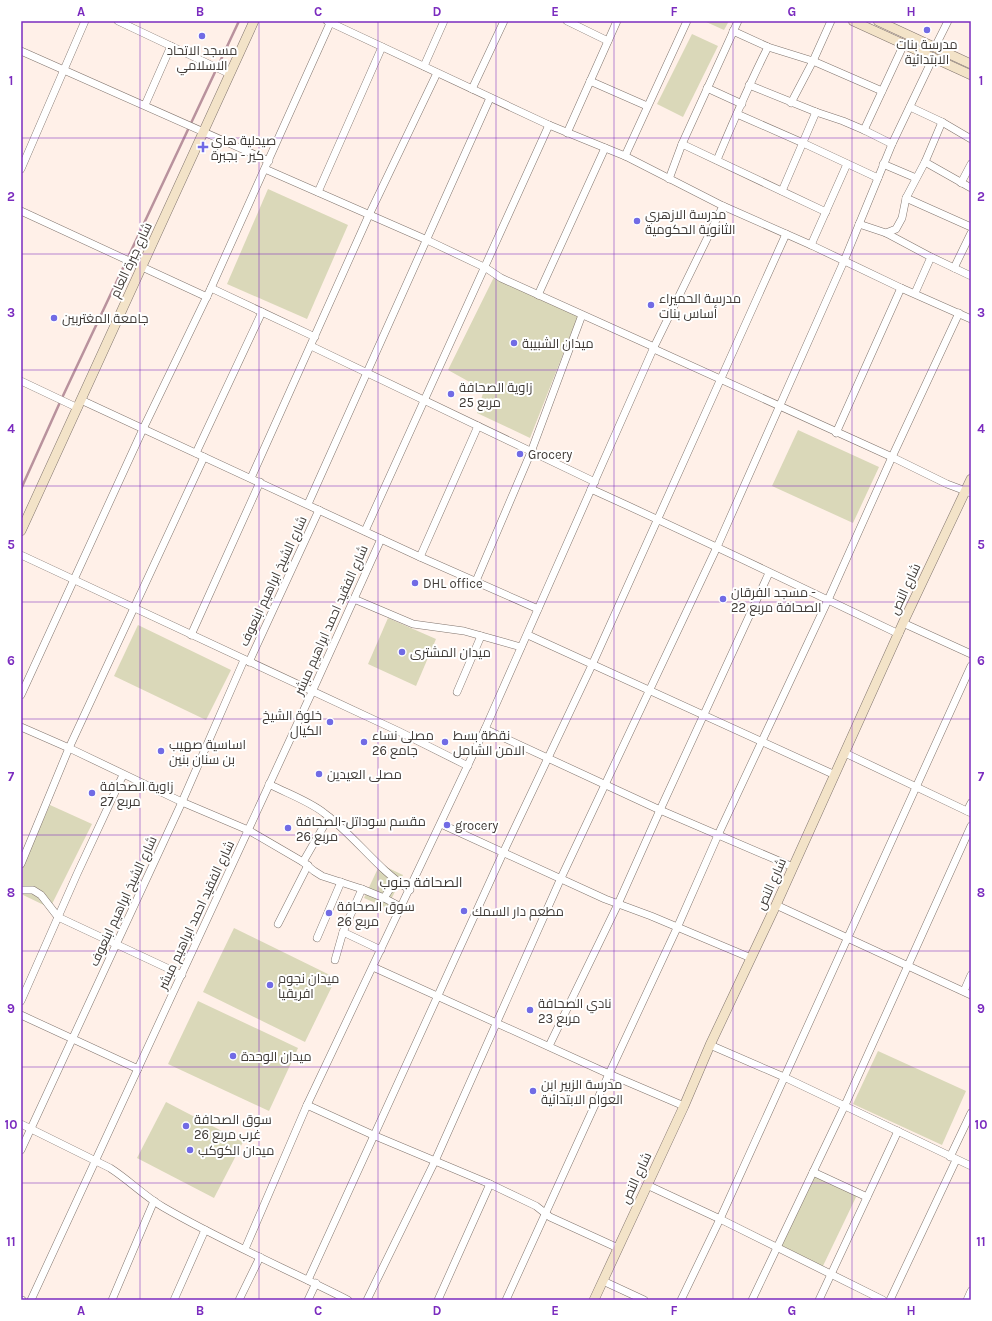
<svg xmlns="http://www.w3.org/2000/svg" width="992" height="1321" font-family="Karla,Cairo,sans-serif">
<rect width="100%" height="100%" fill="#fff0e8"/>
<g fill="#dad8b9">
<path d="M 704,21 L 729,21 L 724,30 Z"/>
<path d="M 692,34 L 718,46 L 683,117 L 657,104 Z"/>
<path d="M 268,189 L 348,225 L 307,319 L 227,284 Z"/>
<path d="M 494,277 L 578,316 L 530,438 L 477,413 L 484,390 L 448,370 Z"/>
<path d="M 798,430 L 879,467 L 853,523 L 772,486 Z"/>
<path d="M 388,618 L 436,639 L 416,686 L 368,664 Z"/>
<path d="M 138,625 L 231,670 L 206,720 L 114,676 Z"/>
<path d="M 50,805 L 92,824 L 50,908 L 21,894 L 21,868 Z"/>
<path d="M 380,864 L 403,875 L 387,908 L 364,898 Z"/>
<path d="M 234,928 L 336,978 L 305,1042 L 203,992 Z"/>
<path d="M 198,1001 L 298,1048 L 269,1111 L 168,1064 Z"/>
<path d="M 878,1051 L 966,1091 L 942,1145 L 853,1104 Z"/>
<path d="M 166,1102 L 243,1142 L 214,1198 L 137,1158 Z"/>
<path d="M 811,1173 L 857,1195 L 822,1268 L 776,1246 Z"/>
</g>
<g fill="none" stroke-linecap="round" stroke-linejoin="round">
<path stroke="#b9929d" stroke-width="2.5" d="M 21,489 L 61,400 L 239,21"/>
<defs>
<g id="street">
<path d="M 118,21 L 230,74"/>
<path d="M 327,21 L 549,125 L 625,156 L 723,206 L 811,245 L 901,288 L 971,319"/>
<path d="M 567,21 L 608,41"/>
<path d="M 733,31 L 768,47 L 813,61 L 882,91"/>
<path d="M 935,47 L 948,21"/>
<path d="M 21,51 L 269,161"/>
<path d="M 424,66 L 444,21"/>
<path d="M 590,81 L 647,106"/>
<path d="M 749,85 L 816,112 L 843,121 L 864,130 L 892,144"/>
<path d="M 707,88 L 742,104"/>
<path d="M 472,89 L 504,21"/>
<path d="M 791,103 L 813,61 L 831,21"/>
<path d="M 145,105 L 171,46"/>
<path d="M 910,107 L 942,122 L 971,139"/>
<path d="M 737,114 L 803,143 L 878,178"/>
<path d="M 864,130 L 904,44"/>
<path d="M 567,133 L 617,21"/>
<path d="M 682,144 L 826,212"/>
<path d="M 625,156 L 687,21"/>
<path d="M 717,160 C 733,122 749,84 768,47"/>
<path d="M 925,162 L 971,188"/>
<path d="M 883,164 L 916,178"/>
<path d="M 21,169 L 85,21"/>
<path d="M 265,169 L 427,240 L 486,268 L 501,278 L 654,347"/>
<path d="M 669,179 L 682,144 L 738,21"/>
<path d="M 961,183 L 971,164"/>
<path d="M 782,191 L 816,112"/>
<path d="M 318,192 L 382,47"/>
<path d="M 906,198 L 971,227"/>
<path d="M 21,211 L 207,297"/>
<path d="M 859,224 L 886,233 L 931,257 L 971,276"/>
<path d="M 886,233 L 896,229 L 902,218 L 906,198 L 925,162 L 942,122"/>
<path d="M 811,245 L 847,164"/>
<path d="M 954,268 L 971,233"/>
<path d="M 211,288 L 315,337"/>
<path d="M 915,293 L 931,257"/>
<path d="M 538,295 L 605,148"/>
<path d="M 311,346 L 595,482"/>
<path d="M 654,349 L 892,457 L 947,484 L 971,493"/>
<path d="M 21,381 L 78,408"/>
<path d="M 81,400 L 420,557 L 538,609"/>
<path d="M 836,433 L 901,288"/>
<path d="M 196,453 L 262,312"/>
<path d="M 251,478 L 369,215 L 437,73"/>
<path d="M 591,489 C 695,536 797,585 899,634"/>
<path d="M 308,504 L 490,98"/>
<path d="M 365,531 L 549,125"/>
<path d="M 21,555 L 398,731 L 468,766"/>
<path d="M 420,557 L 478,426"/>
<path d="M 476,581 L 531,452 L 582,315"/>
<path d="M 354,599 L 413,624 L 464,631 L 521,647"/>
<path d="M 903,623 L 971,654"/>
<path d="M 191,635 L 260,482"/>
<path d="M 528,635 L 835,775"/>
<path d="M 249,662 L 319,510"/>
<path d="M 457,692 L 481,636"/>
<path d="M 21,695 L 143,429 L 211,288 L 331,21"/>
<path d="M 21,727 L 69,748 L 182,802 L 248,830 L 303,862 L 314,871 L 322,876 L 362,889 L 384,898 L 401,907"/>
<path d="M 485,729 L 660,810 L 793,867"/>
<path d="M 845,753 L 971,813"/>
<path d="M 269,784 C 286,793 309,801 324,813 C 355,836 377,869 410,890"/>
<path d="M 967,811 L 971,803"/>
<path d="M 441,824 L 605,899 L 651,916 L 751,958"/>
<path d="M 303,862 L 329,817"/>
<path d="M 21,864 L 69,748 L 204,457"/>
<path d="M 21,890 L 33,890 L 41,895 L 58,917 L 182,975"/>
<path d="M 384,898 L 395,881"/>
<path d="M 776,905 L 971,995"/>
<path d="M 278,924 L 308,865"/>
<path d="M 343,932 L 381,950"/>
<path d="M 317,938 L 341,882"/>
<path d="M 335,960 L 343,932 L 362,889"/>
<path d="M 373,967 L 609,1074 L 684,1106"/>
<path d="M 964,991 L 971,975"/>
<path d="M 21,1001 L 77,874 L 123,775"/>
<path d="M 21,1015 L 138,1069"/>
<path d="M 710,1045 L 784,1077 L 971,1166"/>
<path d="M 549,1046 L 618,904 L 660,810 L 769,573"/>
<path d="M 307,1105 L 373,1135 L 490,1184 L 536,1206 L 550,1217 L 618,1248"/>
<path d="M 21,1124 L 110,1168 C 129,1180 144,1196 163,1207 C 223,1242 287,1269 348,1300"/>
<path d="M 21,1150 L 182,802 L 244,660"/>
<path d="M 950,1157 L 971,1113"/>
<path d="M 813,1172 L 867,1197"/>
<path d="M 647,1185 L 720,1219 L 883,1300"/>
<path d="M 245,1249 L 307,1105 L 485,729 L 654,347 L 723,206"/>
<path d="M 308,1280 L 503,853 L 592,665 L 786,234"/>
<path d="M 603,1281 L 644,1300"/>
<path d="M 21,1300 L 22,1300"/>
<path d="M 31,1300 L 312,692 L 381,539"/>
<path d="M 112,1300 L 154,1201"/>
<path d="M 174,1300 L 205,1230"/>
<path d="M 239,1300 L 260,1257"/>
<path d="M 308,1300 L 316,1283"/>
<path d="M 367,1300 L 435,1161 L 561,878 L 717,547 L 844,261 L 892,144 L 933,58"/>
<path d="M 438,1300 L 490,1184"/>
<path d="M 506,1300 L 609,1074 L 677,928 L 718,835 L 828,600 L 892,457 L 959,313"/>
<path d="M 681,1300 L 720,1219 L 971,666"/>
<path d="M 752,1300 L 845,1105 L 971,826"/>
<path d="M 819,1300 L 898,1131"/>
<path d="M 890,1300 L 956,1160"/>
<path d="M 967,1300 L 971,1291"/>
</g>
<g id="secondary">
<path d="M 853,21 L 971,75"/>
<path d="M 878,21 L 971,64"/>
<path d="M 21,531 L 254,21"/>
<path d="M 594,1300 L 684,1106 L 710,1045 L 776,905 L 903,623 L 971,479"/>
</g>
</defs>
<use href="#street" stroke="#80746d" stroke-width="8"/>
<use href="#secondary" stroke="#80746d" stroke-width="10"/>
<use href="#street" stroke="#fff" stroke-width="7"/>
<use href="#secondary" stroke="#f3e3c8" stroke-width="9"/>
</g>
<path fill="none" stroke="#7b2cbf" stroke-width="1" stroke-opacity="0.55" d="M 140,21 L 140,1300M 259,21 L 259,1300M 378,21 L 378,1300M 496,21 L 496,1300M 614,21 L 614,1300M 733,21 L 733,1300M 852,21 L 852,1300M 21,138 L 971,138M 21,254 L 971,254M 21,370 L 971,370M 21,486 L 971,486M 21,602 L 971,602M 21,719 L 971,719M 21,835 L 971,835M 21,951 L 971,951M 21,1067 L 971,1067M 21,1183 L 971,1183"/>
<g fill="#716be5" stroke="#fff" stroke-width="1.5">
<circle cx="927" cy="30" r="4"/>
<circle cx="202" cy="36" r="4"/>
<path d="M201 141h4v4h4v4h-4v4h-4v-4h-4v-4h4z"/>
<circle cx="637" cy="221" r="4"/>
<circle cx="651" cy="305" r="4"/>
<circle cx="54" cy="318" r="4"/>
<circle cx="514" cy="343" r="4"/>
<circle cx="451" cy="394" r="4"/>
<circle cx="520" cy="454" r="4"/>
<circle cx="415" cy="583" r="4"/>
<circle cx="723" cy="599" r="4"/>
<circle cx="402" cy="652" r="4"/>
<circle cx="330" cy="722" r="4"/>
<circle cx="364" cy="742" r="4"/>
<circle cx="445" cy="742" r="4"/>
<circle cx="161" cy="751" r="4"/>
<circle cx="319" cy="774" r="4"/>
<circle cx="92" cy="793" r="4"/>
<circle cx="447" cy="825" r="4"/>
<circle cx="288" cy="828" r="4"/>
<circle cx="464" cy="911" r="4"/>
<circle cx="329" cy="913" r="4"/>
<circle cx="270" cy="985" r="4"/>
<circle cx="530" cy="1010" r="4"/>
<circle cx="233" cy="1056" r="4"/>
<circle cx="533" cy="1091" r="4"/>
<circle cx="186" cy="1126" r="4"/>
<circle cx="190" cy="1150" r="4"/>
</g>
<g text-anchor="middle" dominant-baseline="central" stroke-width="4" stroke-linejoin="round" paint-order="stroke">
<g font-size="13" fill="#403b37" stroke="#fff" text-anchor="start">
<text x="927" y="44" text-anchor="middle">مدرسة بنات<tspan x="927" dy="15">الابتدائية</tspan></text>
<text x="202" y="50" text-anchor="middle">مسجد الاتحاد<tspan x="202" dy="15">الاسلامي</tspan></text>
<text x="211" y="140">صيدلية هاي<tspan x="211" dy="15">كير - بجبرة</tspan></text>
<text x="645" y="214">مدرسة الازهري<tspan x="645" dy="15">الثانوية الحكومية</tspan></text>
<text x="659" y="298">مدرسة الحميراء<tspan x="659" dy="15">أساس بنات</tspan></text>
<text x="62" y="318">جامعة المغتربين</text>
<text x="522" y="343">ميدان الشبيبة</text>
<text x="459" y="387">زاوية الصحافة<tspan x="459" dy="15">مربع 25</tspan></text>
<text x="528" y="454">Grocery</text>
<text x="423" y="583">DHL office</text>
<text x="731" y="592">مسجد الفرقان -<tspan x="731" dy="15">الصحافة مربع 22</tspan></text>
<text x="410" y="652">ميدان المشترى</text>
<text x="322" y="715" text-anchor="end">خلوة الشيخ<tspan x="322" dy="15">الكيال</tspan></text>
<text x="372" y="735">مصلى نساء<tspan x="372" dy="15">جامع 26</tspan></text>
<text x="453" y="735">نقطة بسط<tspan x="453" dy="15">الامن الشامل</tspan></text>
<text x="169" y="744">اساسية صهيب<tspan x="169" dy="15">بن سنان بنين</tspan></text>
<text x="327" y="774">مصلى العيدين</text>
<text x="100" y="786">زاوية الصحافة<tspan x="100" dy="15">مربع 27</tspan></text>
<text x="296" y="821">مقسم سوداتل-الصحافة<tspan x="296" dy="15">مربع 26</tspan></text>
<text x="455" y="825">grocery</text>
<text x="337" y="906">سوق الصحافة<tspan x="337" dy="15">مربع 26</tspan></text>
<text x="472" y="911">مطعم دار السمك</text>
<text x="278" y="978">ميدان نجوم<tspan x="278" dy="15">افريقيا</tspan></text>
<text x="538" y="1003">نادي الصحافة<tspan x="538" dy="15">مربع 23</tspan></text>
<text x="241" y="1056">ميدان الوحدة</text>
<text x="541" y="1084">مدرسة الزبير ابن<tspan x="541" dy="15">العوام الابتدائية</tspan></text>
<text x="194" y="1119">سوق الصحافة<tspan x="194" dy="15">غرب مربع 26</tspan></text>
<text x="198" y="1150">ميدان الكوكب</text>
</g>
<g font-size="13" fill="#403b37" stroke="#fff">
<text transform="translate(131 260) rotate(-65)">شارع جبرة العام</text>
<text transform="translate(273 581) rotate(-65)">شارع الشيخ ابراهيم ابنعوف</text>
<text transform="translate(905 589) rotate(-65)">شارع النص</text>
<text transform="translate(331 620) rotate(-66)">شارع الفقيد احمد ابراهيم مبشر</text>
<text transform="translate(771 884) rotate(-66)">شارع النص</text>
<text transform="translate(123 901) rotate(-65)">شارع الشيخ ابراهيم ابنعوف</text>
<text transform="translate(196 915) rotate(-65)">شارع الفقيد احمد ابراهيم مبشر</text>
<text transform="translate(636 1178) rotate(-65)">شارع النص</text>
</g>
<g font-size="14" fill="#403b37" stroke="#fff">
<text x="421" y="882">الصحافة جنوب</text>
</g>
</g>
<rect width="992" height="1321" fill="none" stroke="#ffffff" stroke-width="44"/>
<rect x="22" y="22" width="948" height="1277" fill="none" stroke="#7b2cbf" stroke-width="1.5"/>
<g font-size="13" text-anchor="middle" font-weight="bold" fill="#7b2cbf">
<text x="81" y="16">A</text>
<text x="200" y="16">B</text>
<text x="318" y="16">C</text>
<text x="437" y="16">D</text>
<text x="555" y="16">E</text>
<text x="674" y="16">F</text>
<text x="792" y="16">G</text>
<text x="911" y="16">H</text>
<text x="11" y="85">1</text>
<text x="981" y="85">1</text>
<text x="11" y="201">2</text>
<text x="981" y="201">2</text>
<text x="11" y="317">3</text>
<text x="981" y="317">3</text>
<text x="11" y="433">4</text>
<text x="981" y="433">4</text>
<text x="11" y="549">5</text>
<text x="981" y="549">5</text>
<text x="11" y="665">6</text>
<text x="981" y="665">6</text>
<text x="11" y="781">7</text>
<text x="981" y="781">7</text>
<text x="11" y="897">8</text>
<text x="981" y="897">8</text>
<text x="11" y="1013">9</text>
<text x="981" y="1013">9</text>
<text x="11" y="1129">10</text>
<text x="981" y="1129">10</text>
<text x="11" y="1246">11</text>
<text x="981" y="1246">11</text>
<text x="81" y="1315">A</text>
<text x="200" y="1315">B</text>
<text x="318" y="1315">C</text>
<text x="437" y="1315">D</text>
<text x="555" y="1315">E</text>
<text x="674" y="1315">F</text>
<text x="792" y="1315">G</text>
<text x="911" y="1315">H</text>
</g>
</svg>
